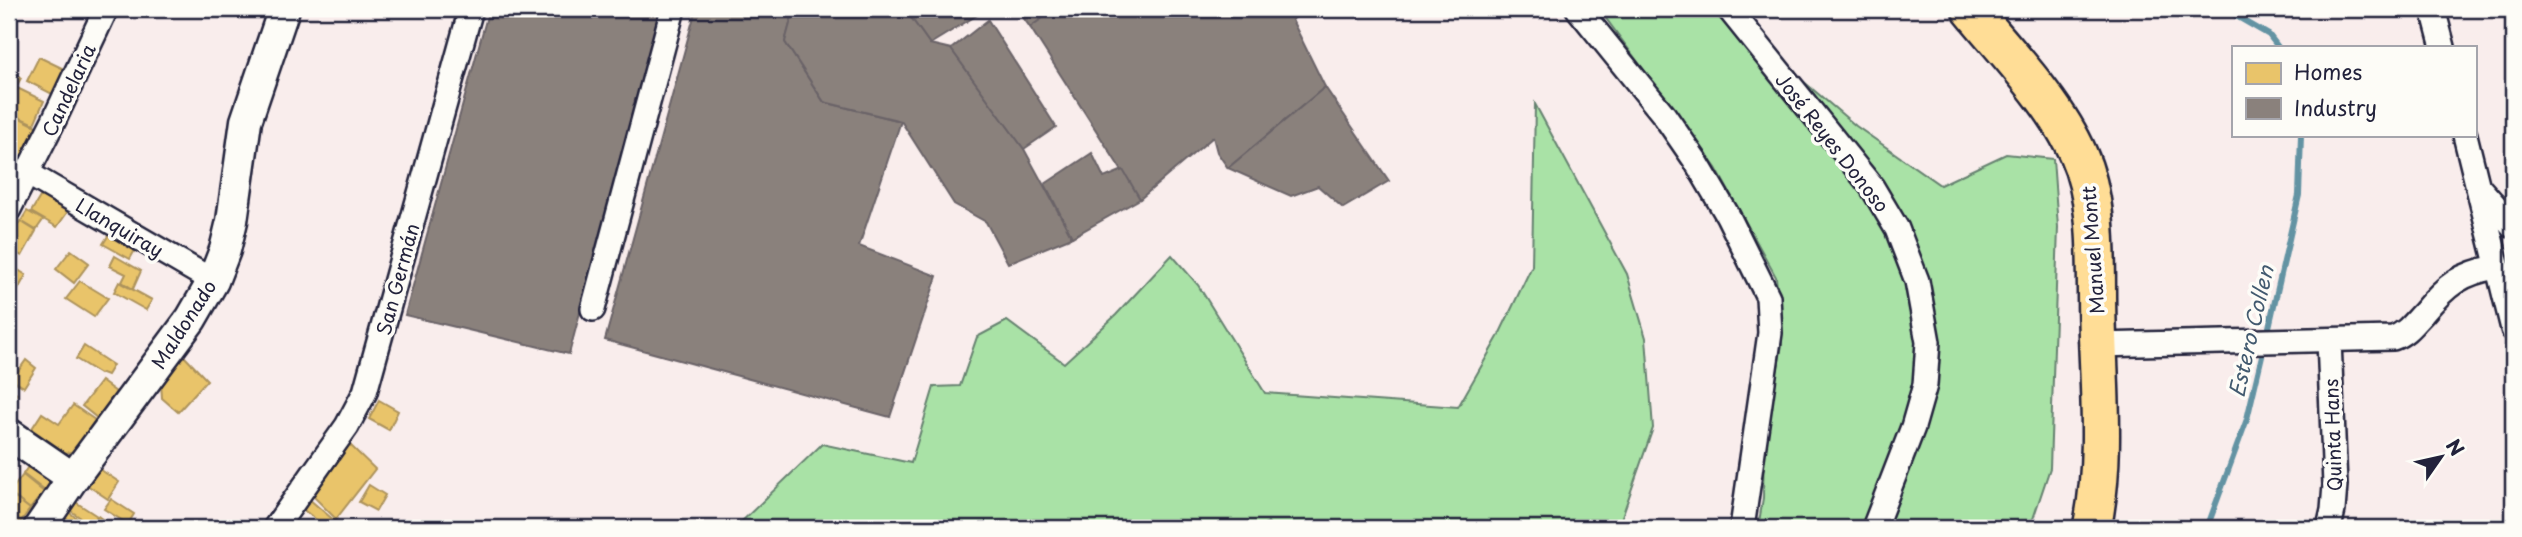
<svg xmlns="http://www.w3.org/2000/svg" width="2522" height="537" font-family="'Playpen Sans',sans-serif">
<rect width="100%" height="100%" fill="#f9edec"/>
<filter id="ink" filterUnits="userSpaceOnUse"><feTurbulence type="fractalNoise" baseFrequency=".0143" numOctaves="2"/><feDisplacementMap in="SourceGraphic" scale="14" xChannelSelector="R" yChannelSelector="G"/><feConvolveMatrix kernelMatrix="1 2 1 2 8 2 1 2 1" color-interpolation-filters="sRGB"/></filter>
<g filter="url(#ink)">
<g fill="#a9e2a6" stroke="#668270" stroke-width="2">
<path d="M 1599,9 L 1724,9 L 1783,64 L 1856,126 L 1940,185 L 2006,154 L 2053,159 L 2058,227 L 2050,468 L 2030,528 L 1758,528 L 1763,498 L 1764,443 L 1782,345 L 1776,277 L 1716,168 Z"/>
<path d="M 1535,104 L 1627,274 L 1646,338 L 1653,428 L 1618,528 L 1272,528 L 1268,522 L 1259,528 L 735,528 L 822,444 L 911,463 L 934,387 L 960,386 L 977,337 L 1007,321 L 1064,363 L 1116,315 L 1172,255 L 1198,285 L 1265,393 L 1458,407 L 1498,337 L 1532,266 Z"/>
</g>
<g fill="#e9c46a" stroke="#ad935c" stroke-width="2">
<path d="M 39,57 L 66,70 L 54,95 L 27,81 Z"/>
<path d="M 9,69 L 21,78 L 16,87 L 9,82 Z"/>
<path d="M 13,86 L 44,101 L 34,124 L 9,113 L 9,95 Z"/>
<path d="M 10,113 L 38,127 L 22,156 L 9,147 Z"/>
<path d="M 9,156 L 18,163 L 9,179 Z"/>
<path d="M 43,192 L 71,207 L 57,227 L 31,212 Z"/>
<path d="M 27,211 L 43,220 L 36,230 L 21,221 Z"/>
<path d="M 20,221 L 36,231 L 22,256 L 9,250 L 9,241 Z"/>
<path d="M 113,228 L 139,243 L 130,259 L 103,244 Z"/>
<path d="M 71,250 L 89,263 L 74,283 L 56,269 Z"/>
<path d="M 115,256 L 141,271 L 133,289 L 122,282 L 126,274 L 110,266 Z"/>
<path d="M 9,264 L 26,275 L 15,295 L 9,292 Z"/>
<path d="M 80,281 L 108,298 L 94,317 L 66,299 Z"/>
<path d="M 119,282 L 152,300 L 146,310 L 114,292 Z"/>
<path d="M 84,346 L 113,365 L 107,375 L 102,373 L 100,374 L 76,359 Z"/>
<path d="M 183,355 L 207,380 L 178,412 L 162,398 L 161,383 Z"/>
<path d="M 26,360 L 36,368 L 24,387 L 12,380 Z"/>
<path d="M 101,381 L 116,392 L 97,418 L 82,406 Z"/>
<path d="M 9,389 L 17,394 L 9,404 Z"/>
<path d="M 379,400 L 398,411 L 389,430 L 369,419 Z"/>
<path d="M 73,405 L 95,420 L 76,451 L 60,454 L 29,433 L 42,413 L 59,424 Z"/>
<path d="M 349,444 L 375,469 L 336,519 L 313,496 Z"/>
<path d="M 9,450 L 17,456 L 9,466 Z"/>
<path d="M 32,461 L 56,479 L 45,491 L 23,474 Z"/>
<path d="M 98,468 L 119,482 L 108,499 L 87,485 Z"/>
<path d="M 23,475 L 44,492 L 30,509 L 9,493 Z"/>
<path d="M 369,485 L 385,495 L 376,511 L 359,502 Z"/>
<path d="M 9,493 L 30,509 L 16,528 L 9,528 Z"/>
<path d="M 111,499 L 134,514 L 128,524 L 104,509 Z"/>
<path d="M 309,499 L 337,523 L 333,528 L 327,528 L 301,508 Z"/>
<path d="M 74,501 L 97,516 L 91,525 L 68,509 Z"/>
<path d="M 67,511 L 86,525 L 84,528 L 70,528 L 60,522 Z"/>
<path d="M 98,516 L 107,523 L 104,528 L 89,528 Z"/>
</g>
<g fill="#8a817c" stroke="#6b6468" stroke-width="2">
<path d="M 489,9 L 660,9 L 569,354 L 405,315 Z"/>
<path d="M 696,9 L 794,9 L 785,42 L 824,102 L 901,121 L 859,246 L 937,276 L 890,417 L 605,340 Z"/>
<path d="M 794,9 L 905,9 L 930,44 L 951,49 L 1024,149 L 1072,237 L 1008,263 L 986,222 L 954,204 L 901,121 L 824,102 L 785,42 Z"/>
<path d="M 905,9 L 987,9 L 930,44 Z"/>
<path d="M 1017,9 L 1056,9 L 1030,27 Z"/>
<path d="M 1056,9 L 1305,9 L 1292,20 L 1325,87 L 1228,168 L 1217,152 L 1213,137 L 1140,199 L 1030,27 Z"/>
<path d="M 988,20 L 1056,127 L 1024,149 L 951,49 Z"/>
<path d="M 1325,87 L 1389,181 L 1343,208 L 1318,186 L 1291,196 L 1228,168 Z"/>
<path d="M 1092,153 L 1104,178 L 1123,170 L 1140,199 L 1072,237 L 1045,184 Z"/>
</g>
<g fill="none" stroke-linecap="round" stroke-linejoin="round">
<g stroke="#6393a3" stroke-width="6">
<path d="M 2224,9 L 2269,35 L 2278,47"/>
<path d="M 2267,336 L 2299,195 L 2301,135"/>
<path d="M 2207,528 L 2247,419 L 2264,347"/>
</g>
<defs>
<g id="minor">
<path d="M 1578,9 L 1664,115 L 1695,160 L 1728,216 L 1768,297 L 1770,333 L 1742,528"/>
<path d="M 1729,9 L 1872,187 L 1897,229 L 1917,281 L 1928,342 L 1925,385 L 1913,427 L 1874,528"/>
<path d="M 2433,9 L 2443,47"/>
<path d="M 2465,135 L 2513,329"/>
<path d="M 27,173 L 213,281"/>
<path d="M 2481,190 L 2513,226"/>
<path d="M 9,209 L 54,120 L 106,9"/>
<path d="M 593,309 L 673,9"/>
<path d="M 2097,345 L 2393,338 C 2407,333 2413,323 2423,313 C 2446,285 2461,273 2497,267"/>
<path d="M 275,528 L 347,426 L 365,392 L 471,9"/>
<path d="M 2329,528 L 2333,510 L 2335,485 L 2329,340"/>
</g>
<g id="tertiary">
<path d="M 9,434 L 73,478"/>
<path d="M 39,528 L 73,478 L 191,319 L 213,281 L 225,250 L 232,221 L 246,121 L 284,9"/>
</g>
<path id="primary" d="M 1971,9 C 2006,52 2056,103 2078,154 C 2101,205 2095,267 2097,322 C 2099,390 2106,460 2092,528"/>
</defs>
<use href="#minor" stroke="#22223b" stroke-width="28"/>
<use href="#tertiary" stroke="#22223b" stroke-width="35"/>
<use href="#primary" stroke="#22223b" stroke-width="42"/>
<use href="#minor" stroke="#fdfcf7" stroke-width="23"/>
<use href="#tertiary" stroke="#fdfcf7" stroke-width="30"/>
<use href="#primary" stroke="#ffdd96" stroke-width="37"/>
</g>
</g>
<g text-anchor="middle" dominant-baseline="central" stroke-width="7" stroke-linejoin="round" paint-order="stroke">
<g font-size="19" fill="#22223b" stroke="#fdfcf7">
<text transform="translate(68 90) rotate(-65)">Candelaria</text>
<text transform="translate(1833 142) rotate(52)">José Reyes Donoso</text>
<text transform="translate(120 227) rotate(30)">Llanquiray</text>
<text transform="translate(2092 250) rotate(-94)">Manuel Montt</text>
<text transform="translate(397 279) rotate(-75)">San Germán</text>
<text transform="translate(183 324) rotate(-57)">Maldonado</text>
<text transform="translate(2332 435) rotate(-92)">Quinta Hans</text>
</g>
<g font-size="21" font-style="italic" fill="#425a6f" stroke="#fdfcf7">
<text transform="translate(2250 331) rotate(-77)">Estero Collen</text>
</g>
</g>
<rect width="2522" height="537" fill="none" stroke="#fdfcf7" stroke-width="35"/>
<rect x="18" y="18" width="2487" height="502" fill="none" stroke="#22223b" stroke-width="2.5" filter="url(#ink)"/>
<rect x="2232" y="46" width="245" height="91" fill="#fdfcf7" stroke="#a5a5ac" stroke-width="2"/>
<rect x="2246" y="63" width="35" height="21" fill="#e9c46a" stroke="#a5a5ac" stroke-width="2"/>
<text x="2294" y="80" font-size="21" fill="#22223b">Homes</text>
<rect x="2246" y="98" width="35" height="21" fill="#8a817c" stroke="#a5a5ac" stroke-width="2"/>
<text x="2294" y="116" font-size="21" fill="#22223b">Industry</text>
<g transform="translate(2441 457) rotate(56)" stroke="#fdfcf7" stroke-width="5" paint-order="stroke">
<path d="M0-5L12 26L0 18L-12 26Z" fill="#22223b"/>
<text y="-10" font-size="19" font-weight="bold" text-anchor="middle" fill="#22223b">N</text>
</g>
</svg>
